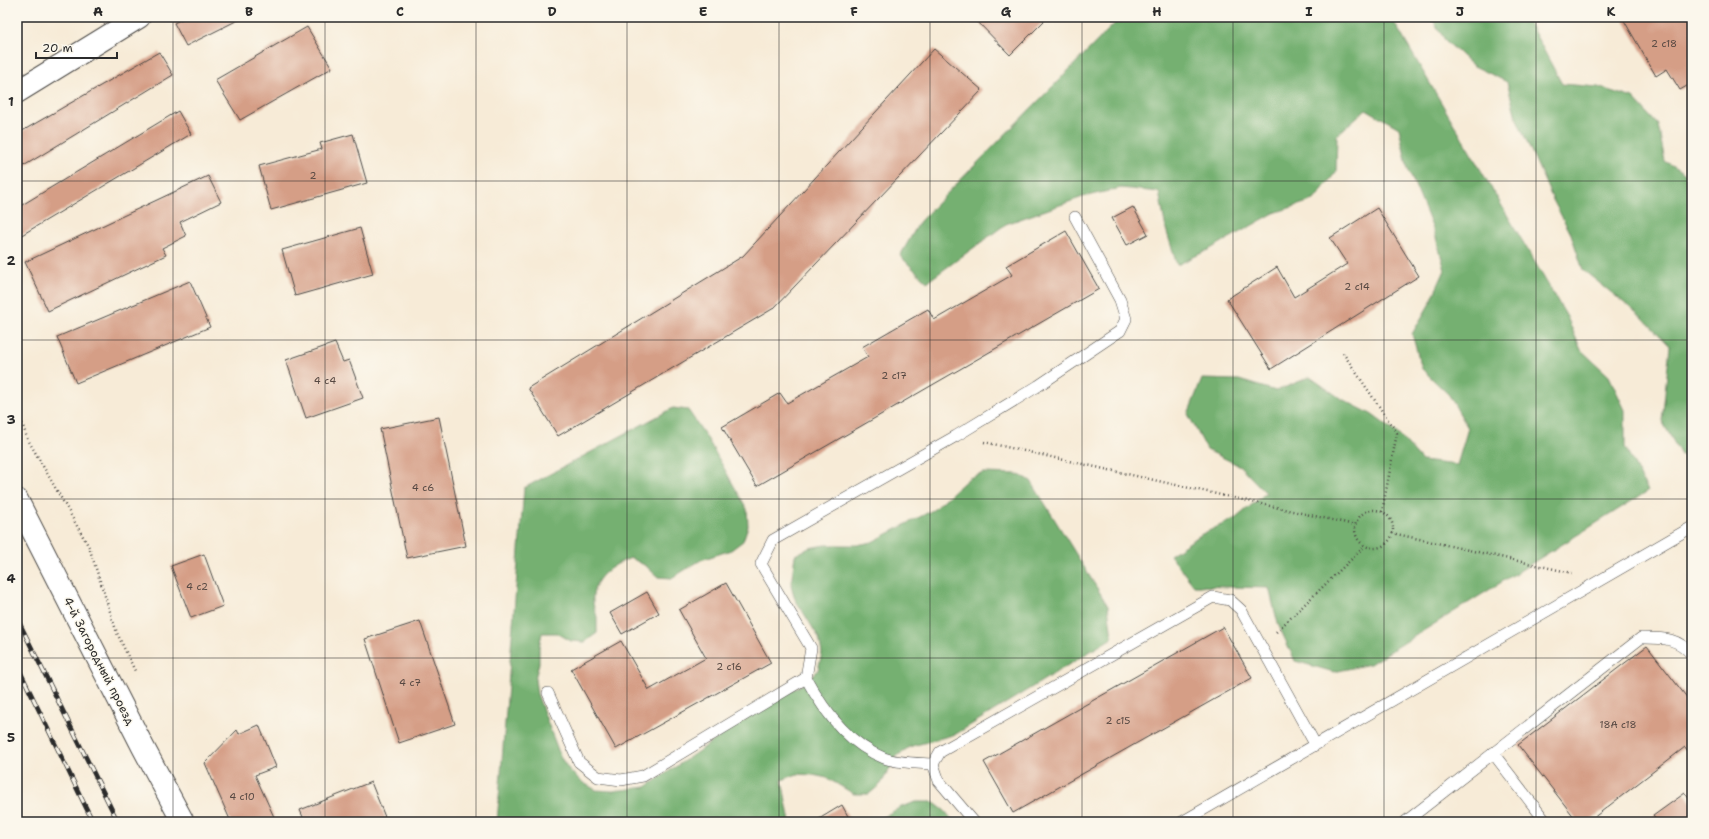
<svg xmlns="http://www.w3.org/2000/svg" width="1709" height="839" font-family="'Shantell Sans',sans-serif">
<rect width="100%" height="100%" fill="#fbf7ec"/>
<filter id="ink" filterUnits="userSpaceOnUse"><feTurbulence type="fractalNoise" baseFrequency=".025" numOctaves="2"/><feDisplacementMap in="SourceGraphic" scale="8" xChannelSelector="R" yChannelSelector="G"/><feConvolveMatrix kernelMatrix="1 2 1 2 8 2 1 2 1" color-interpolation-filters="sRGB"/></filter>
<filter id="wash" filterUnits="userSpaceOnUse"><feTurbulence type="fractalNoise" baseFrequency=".012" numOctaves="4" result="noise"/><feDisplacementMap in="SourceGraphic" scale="16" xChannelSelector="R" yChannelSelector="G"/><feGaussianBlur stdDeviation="0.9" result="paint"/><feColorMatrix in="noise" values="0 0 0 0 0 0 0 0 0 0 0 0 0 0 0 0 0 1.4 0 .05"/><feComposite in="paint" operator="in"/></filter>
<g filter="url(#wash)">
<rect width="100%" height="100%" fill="#f7ebd7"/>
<g fill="#74b071" stroke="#506e4e">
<path d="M 1121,17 L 1391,17 L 1567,317 L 1581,350 L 1609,376 L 1625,410 L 1625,447 L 1648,491 L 1370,664 L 1334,672 L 1295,661 L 1278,624 L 1269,588 L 1194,586 L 1170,555 L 1202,534 L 1236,518 L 1266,493 L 1240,466 L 1207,450 L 1188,414 L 1202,379 L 1239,380 L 1276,391 L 1310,377 L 1340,398 L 1371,414 L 1397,433 L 1422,461 L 1457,465 L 1468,428 L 1449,395 L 1422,369 L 1412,334 L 1430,303 L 1445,270 L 1435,234 L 1407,166 L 1399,128 L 1366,109 L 1337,135 L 1336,172 L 1314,200 L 1274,213 L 1210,249 L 1177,265 L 1166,229 L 1159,192 L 1121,188 L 1083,197 L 1006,224 L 927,282 L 900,256 L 920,221 Z"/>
<path d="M 1431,17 L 1526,17 L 1562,84 L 1598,87 L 1633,98 L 1658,125 L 1665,161 L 1692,178 L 1692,455 L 1681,455 L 1662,421 L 1670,346 L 1642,317 L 1583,270 L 1571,234 L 1553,200 L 1516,117 L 1507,82 L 1472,65 L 1445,40 Z"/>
<path d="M 673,408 L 688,410 L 707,438 L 747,509 L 748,526 L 743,541 L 731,550 L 701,560 L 672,578 L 658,577 L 646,566 L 631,558 C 611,565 591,579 593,602 C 593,607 596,612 597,617 C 597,622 597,628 597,633 L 585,642 L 571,641 L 557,633 L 542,633 L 539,647 L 539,663 L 535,679 L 537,694 L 561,758 L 570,771 L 582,782 L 596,790 L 613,791 L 646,787 L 769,703 L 805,683 L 818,670 L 822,653 L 819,638 L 795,599 L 791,585 L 795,555 L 809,548 L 825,545 L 857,545 L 872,542 L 933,510 L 969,478 L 984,473 L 1017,474 L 1031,481 L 1108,606 L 1112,638 L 956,734 L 909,747 L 896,757 L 881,784 L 869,794 L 854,794 L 827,778 L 813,775 L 797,774 L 782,780 L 790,822 L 497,822 L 524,488 Z"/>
<path d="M 916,802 L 933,802 L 945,811 L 954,822 L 874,822 L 901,807 Z"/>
</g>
<g id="blocks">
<g fill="#d59e86">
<path d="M 186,17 L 244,17 L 186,46 L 174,23 Z"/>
<path d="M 973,17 L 1048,17 L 1010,55 Z"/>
<path d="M 1622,17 L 1692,17 L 1692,83 L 1680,90 L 1667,69 L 1656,76 Z"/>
<path d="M 307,27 L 332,68 L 240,120 L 215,80 Z"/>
<path d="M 934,49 L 982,90 L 774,308 L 558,436 L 528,388 L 743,256 Z"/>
<path d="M 159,52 L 173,75 L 17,170 L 17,134 Z"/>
<path d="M 178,111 L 191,134 L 20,236 L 17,231 L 17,208 Z"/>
<path d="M 353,134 L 367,183 L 271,210 L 259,166 L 322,149 L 320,143 Z"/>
<path d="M 208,176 L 221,202 L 180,222 L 186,236 L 162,248 L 166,255 L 48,311 L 25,262 Z"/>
<path d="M 1133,207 L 1148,234 L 1127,245 L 1112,218 Z"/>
<path d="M 1377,208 L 1419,276 L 1271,369 L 1227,299 L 1277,267 L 1294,297 L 1347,264 L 1330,238 Z"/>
<path d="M 360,228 L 373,274 L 295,296 L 282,250 Z"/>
<path d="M 1066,231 L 1099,289 L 757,486 L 722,427 L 780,393 L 787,403 L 868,357 L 862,347 L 928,309 L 934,320 L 1012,275 L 1006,266 Z"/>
<path d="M 190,281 L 210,327 L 76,383 L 57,337 Z"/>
<path d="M 335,343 L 343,362 L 349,360 L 363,398 L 306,418 L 286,360 Z"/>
<path d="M 439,417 L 466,546 L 407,558 L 380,429 Z"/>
<path d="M 204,554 L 223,606 L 191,618 L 171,566 Z"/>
<path d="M 726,583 L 771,663 L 616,749 L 571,669 L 621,641 L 649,690 L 706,658 L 679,610 Z"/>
<path d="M 647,592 L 659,613 L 622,634 L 610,613 Z"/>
<path d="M 420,621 L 455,724 L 399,743 L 365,639 Z"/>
<path d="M 1223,627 L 1252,678 L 1013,813 L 984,762 Z"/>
<path d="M 1647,646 L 1692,704 L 1692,757 L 1685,747 L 1588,822 L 1578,822 L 1518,745 Z"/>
<path d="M 259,725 L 276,767 L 255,775 L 274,817 L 262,822 L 231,822 L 205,763 L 237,730 L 239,734 Z"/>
<path d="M 371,782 L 387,822 L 305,822 L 300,810 Z"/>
<path d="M 1685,793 L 1692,803 L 1692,819 L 1688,822 L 1658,822 L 1653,816 Z"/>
<path d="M 842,805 L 851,822 L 814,822 Z"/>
</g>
</g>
</g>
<g filter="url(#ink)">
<use href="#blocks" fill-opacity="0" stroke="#4a4845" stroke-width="1"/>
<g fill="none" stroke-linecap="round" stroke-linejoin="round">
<defs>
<g id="service">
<path d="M 548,693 L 579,762 L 598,777 L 621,780 L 643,776 L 806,678"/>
<path d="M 1493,753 L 1546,822"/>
<path d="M 933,764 C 919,763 896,763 884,758 C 849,744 823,710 806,678 L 811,648 L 761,564 L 773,540 L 956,436 L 1038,386 L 1120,331 L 1126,319 L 1120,300 L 1075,217"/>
<path d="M 974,822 L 939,781 L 933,764 L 940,752 L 1213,597 L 1230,600 L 1241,610 L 1315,744"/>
<path d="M 1182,822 L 1692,527"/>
<path d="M 1405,822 L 1641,638 C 1662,638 1678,637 1692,655"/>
</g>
<path id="minor" d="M 17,92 L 139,17"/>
<path id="tertiary" d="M 17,500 L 143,747 L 183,822"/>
</defs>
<use href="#service" stroke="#4a4845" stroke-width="12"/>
<use href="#minor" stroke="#4a4845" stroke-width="24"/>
<use href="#tertiary" stroke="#4a4845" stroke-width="24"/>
<g stroke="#4a4845" stroke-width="2.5" stroke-dasharray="1 3" stroke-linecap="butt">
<path d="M 1343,353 L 1397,433 L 1382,512"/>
<path d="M 17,408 L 27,438 L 89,547 L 117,633 L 135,671"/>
<path d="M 984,442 L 1355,525"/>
<circle cx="1374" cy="529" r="19"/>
<path d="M 1392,533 L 1572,573"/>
<path d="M 1276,632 L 1365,546"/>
</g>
<use href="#service" stroke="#fff" stroke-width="11"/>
<use href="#minor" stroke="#fff" stroke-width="22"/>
<use href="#tertiary" stroke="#fff" stroke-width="22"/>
<defs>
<g id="rail">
<path d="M 17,618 L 118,822"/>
<path d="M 17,665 L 93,822"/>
</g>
</defs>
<use href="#rail" stroke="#2b2b2b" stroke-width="4.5"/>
<use href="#rail" stroke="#fbf7ec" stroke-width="3" stroke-dasharray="9" stroke-linecap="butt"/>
</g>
</g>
<path fill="none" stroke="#2b2b2b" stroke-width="1" stroke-opacity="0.55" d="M 173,17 L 173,822M 325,17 L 325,822M 476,17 L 476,822M 627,17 L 627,822M 779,17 L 779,822M 930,17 L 930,822M 1082,17 L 1082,822M 1233,17 L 1233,822M 1384,17 L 1384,822M 1536,17 L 1536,822M 17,181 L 1692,181M 17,340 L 1692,340M 17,499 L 1692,499M 17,658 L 1692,658"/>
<g text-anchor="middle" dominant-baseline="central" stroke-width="3" stroke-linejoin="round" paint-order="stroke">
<g font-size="10" fill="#564842">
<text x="1664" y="43">2 с18</text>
<text x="313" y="175">2</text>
<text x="1357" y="286">2 с14</text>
<text x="894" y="375">2 с17</text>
<text x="325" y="380">4 с4</text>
<text x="423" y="487">4 с6</text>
<text x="197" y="586">4 с2</text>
<text x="729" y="666">2 с16</text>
<text x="410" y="682">4 с7</text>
<text x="1118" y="720">2 с15</text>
<text x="1618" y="724">18А с18</text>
<text x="242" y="796">4 с10</text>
</g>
<g font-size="12" fill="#2b2b2b" stroke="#fbf7ec">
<text transform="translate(99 661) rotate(63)">4-й Загородный проезд</text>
</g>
</g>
<rect width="1709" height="839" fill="none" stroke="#fbf7ec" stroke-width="44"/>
<path d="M36 52v6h81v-6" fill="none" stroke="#2b2b2b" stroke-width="2"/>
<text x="42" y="52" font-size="12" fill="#2b2b2b" stroke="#fbf7ec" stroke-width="3" paint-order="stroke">20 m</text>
<rect x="22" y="22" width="1665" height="795" fill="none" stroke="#2b2b2b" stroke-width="1.5"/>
<g font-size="13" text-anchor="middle" font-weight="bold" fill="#2b2b2b">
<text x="98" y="16">A</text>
<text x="249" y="16">B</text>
<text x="400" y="16">C</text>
<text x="552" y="16">D</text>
<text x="703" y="16">E</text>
<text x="854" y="16">F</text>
<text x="1006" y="16">G</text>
<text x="1157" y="16">H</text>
<text x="1309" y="16">I</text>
<text x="1460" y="16">J</text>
<text x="1611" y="16">K</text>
<text x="11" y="106">1</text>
<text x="11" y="265">2</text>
<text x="11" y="424">3</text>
<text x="11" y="583">4</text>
<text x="11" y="742">5</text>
</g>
</svg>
